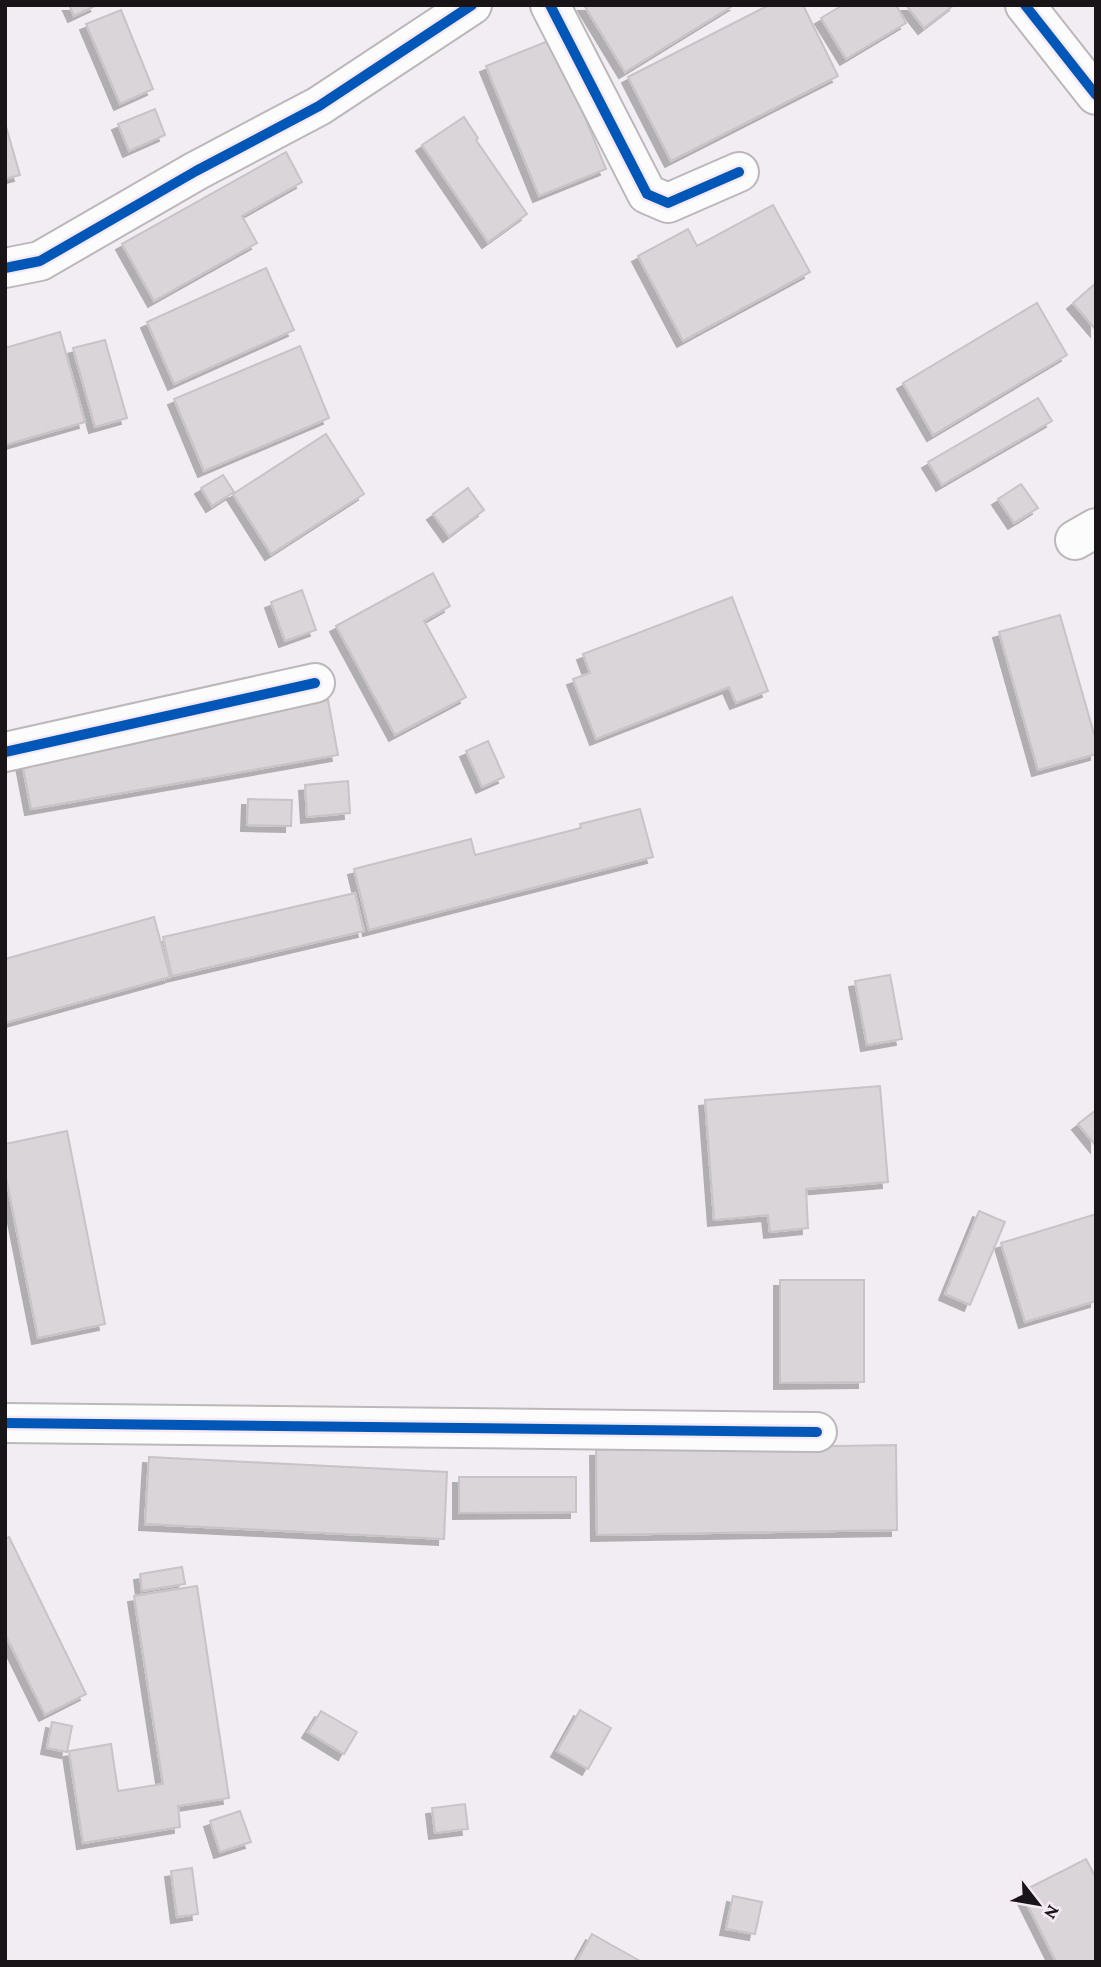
<svg xmlns="http://www.w3.org/2000/svg" width="1101" height="1967" font-family="'Crimson Pro',serif">
<defs>
<filter id="shadow"><feDropShadow dx="-6" dy="6" stdDeviation="0" flood-color="#0004"/></filter>
</defs>
<rect width="100%" height="100%" fill="#f2edf2"/>
<g fill="#d9d5d9" stroke="#c8c3c7" stroke-width="2" filter="url(#shadow)">
<path d="M 69,5 L 97,5 L 74,16 Z"/>
<path d="M 584,5 L 734,5 L 625,72 Z"/>
<path d="M 769,5 L 803,5 L 838,76 L 671,161 L 628,77 Z"/>
<path d="M 843,5 L 896,5 L 906,23 L 846,59 L 821,18 Z"/>
<path d="M 906,5 L 954,5 L 924,28 Z"/>
<path d="M 121,10 L 153,89 L 120,104 L 86,24 Z"/>
<path d="M 553,39 L 606,169 L 539,196 L 486,66 Z"/>
<path d="M 155,109 L 165,135 L 129,151 L 118,124 Z"/>
<path d="M 464,117 L 478,138 L 476,140 L 527,214 L 488,242 L 422,145 Z"/>
<path d="M 5,123 L 20,175 L 5,179 Z"/>
<path d="M 286,152 L 302,182 L 242,216 L 257,243 L 154,301 L 122,244 Z"/>
<path d="M 773,205 L 810,272 L 683,341 L 638,256 L 688,229 L 697,246 Z"/>
<path d="M 266,268 L 294,330 L 174,384 L 147,322 Z"/>
<path d="M 1096,283 L 1096,330 L 1073,303 Z"/>
<path d="M 1037,303 L 1067,355 L 933,435 L 903,383 Z"/>
<path d="M 60,332 L 85,422 L 5,445 L 5,348 Z"/>
<path d="M 105,340 L 127,418 L 95,427 L 73,348 Z"/>
<path d="M 300,346 L 329,418 L 204,471 L 174,399 Z"/>
<path d="M 1038,398 L 1052,421 L 942,485 L 928,462 Z"/>
<path d="M 326,434 L 364,494 L 271,554 L 233,494 Z"/>
<path d="M 223,475 L 234,492 L 212,506 L 201,488 Z"/>
<path d="M 1021,484 L 1038,508 L 1014,523 L 998,499 Z"/>
<path d="M 468,488 L 484,510 L 449,536 L 433,514 Z"/>
<path d="M 433,573 L 450,606 L 424,621 L 466,697 L 395,735 L 336,626 Z"/>
<path d="M 302,590 L 316,630 L 285,641 L 271,602 Z"/>
<path d="M 732,597 L 768,691 L 736,703 L 729,687 L 596,739 L 573,679 L 590,673 L 583,654 Z"/>
<path d="M 1060,615 L 1096,741 L 1096,754 L 1038,770 L 999,632 Z"/>
<path d="M 328,700 L 338,755 L 31,809 L 21,757 Z"/>
<path d="M 488,741 L 504,777 L 482,787 L 466,751 Z"/>
<path d="M 348,781 L 350,813 L 307,817 L 305,785 Z"/>
<path d="M 248,799 L 292,800 L 291,826 L 247,825 Z"/>
<path d="M 640,809 L 653,857 L 369,930 L 354,869 L 471,839 L 475,855 L 581,828 L 580,824 Z"/>
<path d="M 355,893 L 364,931 L 172,976 L 163,937 Z"/>
<path d="M 154,917 L 170,977 L 5,1023 L 5,959 Z"/>
<path d="M 890,975 L 902,1039 L 867,1045 L 855,981 Z"/>
<path d="M 880,1086 L 888,1182 L 806,1189 L 808,1228 L 770,1232 L 768,1215 L 714,1220 L 705,1100 Z"/>
<path d="M 1096,1110 L 1096,1146 L 1078,1124 Z"/>
<path d="M 67,1131 L 105,1324 L 38,1338 L 5,1172 L 5,1144 Z"/>
<path d="M 979,1211 L 1005,1222 L 970,1305 L 945,1294 Z"/>
<path d="M 1096,1214 L 1096,1301 L 1025,1322 L 1001,1243 Z"/>
<path d="M 780,1280 L 864,1280 L 864,1382 L 780,1383 Z"/>
<path d="M 896,1445 L 897,1530 L 597,1535 L 596,1450 Z"/>
<path d="M 149,1457 L 447,1472 L 444,1539 L 145,1524 Z"/>
<path d="M 459,1477 L 576,1477 L 576,1512 L 459,1513 Z"/>
<path d="M 9,1537 L 86,1694 L 45,1715 L 5,1634 L 5,1539 Z"/>
<path d="M 182,1567 L 185,1584 L 142,1591 L 140,1574 Z"/>
<path d="M 197,1586 L 229,1798 L 178,1806 L 180,1827 L 83,1843 L 69,1751 L 111,1744 L 118,1791 L 163,1784 L 134,1596 Z"/>
<path d="M 580,1710 L 611,1728 L 588,1769 L 557,1751 Z"/>
<path d="M 321,1711 L 357,1732 L 344,1754 L 308,1732 Z"/>
<path d="M 52,1722 L 72,1726 L 67,1752 L 47,1748 Z"/>
<path d="M 465,1804 L 468,1829 L 435,1833 L 432,1808 Z"/>
<path d="M 240,1811 L 251,1842 L 220,1852 L 210,1821 Z"/>
<path d="M 1086,1859 L 1096,1878 L 1096,1962 L 1056,1962 L 1021,1892 Z"/>
<path d="M 192,1868 L 198,1914 L 177,1917 L 171,1871 Z"/>
<path d="M 733,1896 L 762,1902 L 755,1934 L 726,1929 Z"/>
<path d="M 592,1934 L 640,1961 L 640,1962 L 577,1961 Z"/>
</g>
<g fill="none" stroke-linecap="round" stroke-linejoin="round">
<defs>
<g id="minor">
<path d="M 550,5 L 647,194 L 668,203 L 739,172"/>
<path d="M 1025,5 L 1096,95"/>
<path d="M 5,268 L 40,261 L 196,171 L 319,106 L 472,5"/>
<path d="M 1075,540 L 1096,528"/>
<path d="M 5,752 L 315,683"/>
<path d="M 5,1423 L 817,1432"/>
</g>
</defs>
<use href="#minor" stroke="#bcb7bb" stroke-width="42"/>
<use href="#minor" stroke="#fdfcfd" stroke-width="38"/>
<defs>
<g id="cycleway">
<path d="M 550,5 L 647,194 L 668,203 L 739,172"/>
<path d="M 1025,5 L 1096,95"/>
<path d="M 5,268 L 40,261 L 196,171 L 319,106 L 472,5"/>
<path d="M 5,752 L 315,683"/>
<path d="M 5,1423 L 817,1432"/>
</g>
</defs>
<use href="#cycleway" stroke="#f5eaf4" stroke-width="15"/>
<use href="#cycleway" stroke="#0057b8" stroke-width="10"/>
</g>
<rect width="1101" height="1967" fill="none" stroke="#181417" stroke-width="14"/>
<g transform="translate(1038 1904) rotate(121)" stroke="#f5eaf4" stroke-width="5" paint-order="stroke">
<path d="M0-5L12 26L0 18L-12 26Z" fill="#181417"/>
<text y="-10" font-size="19" font-weight="bold" text-anchor="middle" fill="#181417">N</text>
</g>
</svg>
